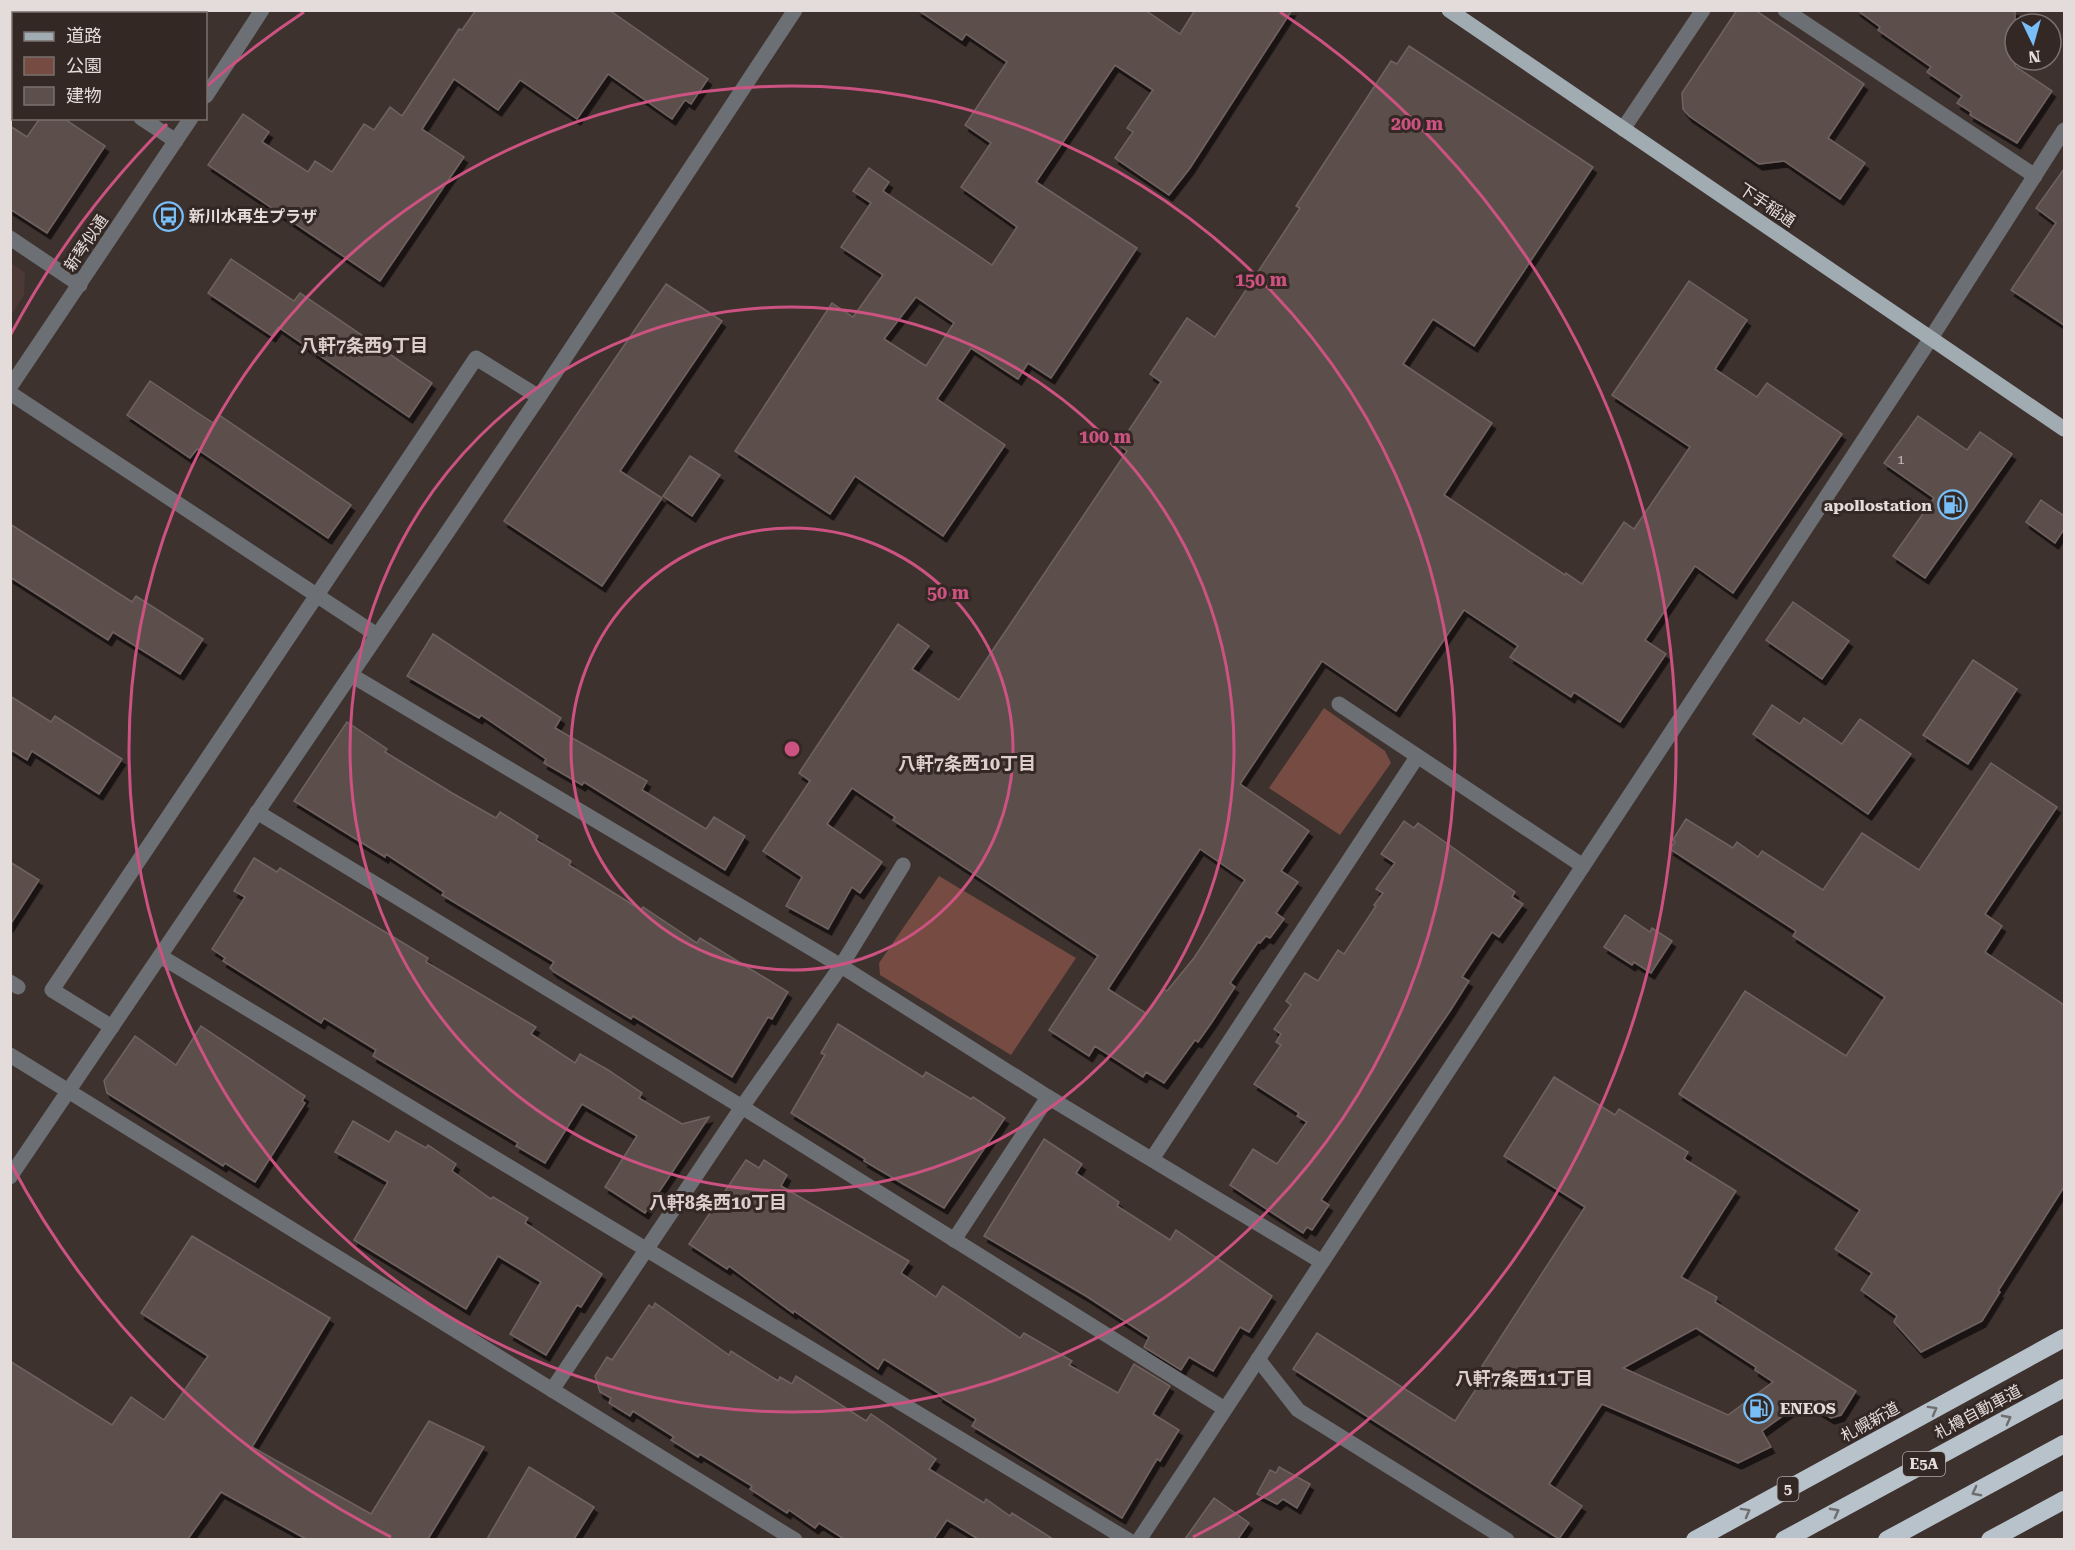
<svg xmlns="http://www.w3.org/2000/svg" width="2075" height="1550" font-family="'Roboto Serif','Noto Sans JP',serif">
<defs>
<filter id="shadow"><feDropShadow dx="3.5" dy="6" stdDeviation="0" flood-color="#0009"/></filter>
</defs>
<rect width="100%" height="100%" fill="#3e322f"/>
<path fill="#4c3935" d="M 11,263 L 25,273 L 24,295 L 11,316 Z"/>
<g fill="#764b42">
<path d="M 1324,708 L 1385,751 L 1391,763 L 1340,835 L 1269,788 Z"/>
<path d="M 939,876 L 1076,958 L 1011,1055 L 880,975 L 879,963 Z"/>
</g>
<g fill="#5c4f4c" stroke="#70625f" stroke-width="1.5" fill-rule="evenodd" filter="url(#shadow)">
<path d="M 476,10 L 609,10 L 708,79 L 691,104 L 685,100 L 672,119 L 608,74 L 577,119 L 520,80 L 498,110 L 454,79 L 422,129 L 464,157 L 380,281 L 208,165 L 243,114 L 269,132 L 262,142 L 308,172 L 315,161 L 332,172 L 364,124 L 374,130 L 390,107 L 402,116 L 459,29 L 462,30 Z"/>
<path d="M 918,10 L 1145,10 L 1180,34 L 1195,10 L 1292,10 L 1190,168 L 1169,195 L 1115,158 L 1133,132 L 1127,128 L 1153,90 L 1115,65 L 1036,182 L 1137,248 L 1051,378 L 1028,363 L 1018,379 L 971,348 L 937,399 L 1005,445 L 943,536 L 855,476 L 830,514 L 735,451 L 832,303 L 853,317 L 883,275 L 841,247 L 871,203 L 853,191 L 869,168 L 889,182 L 883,191 L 992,265 L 1017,227 L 961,187 L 991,143 L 965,125 L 1007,62 L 966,34 L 962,40 ZM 916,297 L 954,323 L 926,366 L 884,339 Z"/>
<path d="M 1737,10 L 1755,10 L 1864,84 L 1828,138 L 1865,163 L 1840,199 L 1784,161 L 1759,164 L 1689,116 L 1683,109 L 1682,93 Z"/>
<path d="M 1857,10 L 2015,10 L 2015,66 L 2052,91 L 2017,143 L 1970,115 L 1971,112 L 1957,103 L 1962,96 L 1927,72 L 1931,67 L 1878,30 L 1880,27 Z"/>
<path d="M 1409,46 L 1593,167 L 1474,346 L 1433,319 L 1403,364 L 1492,423 L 1444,495 L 1565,575 L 1566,573 L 1582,584 L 1624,522 L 1634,529 L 1690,447 L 1612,395 L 1689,281 L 1747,320 L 1715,369 L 1757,397 L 1767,383 L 1842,434 L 1733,593 L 1695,566 L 1645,640 L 1666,654 L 1620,722 L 1574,692 L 1571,697 L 1510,657 L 1518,646 L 1464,610 L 1396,711 L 1322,661 L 1240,784 L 1309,831 L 1281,871 L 1298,882 L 1276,913 L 1284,919 L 1270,938 L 1266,936 L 1260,943 L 1258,942 L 1230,983 L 1235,987 L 1212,1022 L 1198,1042 L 1195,1040 L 1164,1083 L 1146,1072 L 1143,1077 L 1095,1046 L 1089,1056 L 1049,1030 L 1098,956 L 893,820 L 895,817 L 852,788 L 827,824 L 882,862 L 860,893 L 852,887 L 828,929 L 786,906 L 802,877 L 763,851 L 810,781 L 799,773 L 898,624 L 929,646 L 912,669 L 959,700 L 1127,451 L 1119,445 L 1161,382 L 1150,374 L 1187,318 L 1215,337 L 1300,208 L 1296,206 L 1391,61 L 1397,64 ZM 1200,849 L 1245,880 L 1194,958 L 1167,991 L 1164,989 L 1147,1014 L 1108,989 Z"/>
<path d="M 40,118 L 63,118 L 105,146 L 47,233 L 10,209 L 10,126 L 27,137 Z"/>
<path d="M 2064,169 L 2064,325 L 2011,290 L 2056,223 L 2036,208 Z"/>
<path d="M 231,259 L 294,301 L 300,293 L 432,383 L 409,417 L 278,327 L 272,336 L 208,293 Z"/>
<path d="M 666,284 L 722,321 L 620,471 L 662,498 L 602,586 L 504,521 Z"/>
<path d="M 150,381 L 213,423 L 219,415 L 351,505 L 328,538 L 197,449 L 190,458 L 127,415 Z"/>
<path d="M 1918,416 L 1967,450 L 1980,432 L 2012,454 L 1925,578 L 1893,556 L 1934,498 L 1884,463 Z"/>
<path d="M 690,456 L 720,475 L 692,516 L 663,496 Z"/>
<path d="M 2041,500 L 2064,516 L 2064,529 L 2055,543 L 2026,522 Z"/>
<path d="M 10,524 L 132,602 L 136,596 L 203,639 L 180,674 L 113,632 L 108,640 L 10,577 Z"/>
<path d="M 1793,602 L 1849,641 L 1822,679 L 1766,640 Z"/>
<path d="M 433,634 L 561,718 L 555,728 L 647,781 L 642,790 L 706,829 L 714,817 L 745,836 L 725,870 L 584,782 L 582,785 L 544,763 L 546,759 L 481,715 L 479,718 L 407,676 Z"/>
<path d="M 1973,660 L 2017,689 L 1968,764 L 1923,735 Z"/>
<path d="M 10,696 L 51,722 L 55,716 L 122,759 L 99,794 L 32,751 L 27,760 L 10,749 Z"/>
<path d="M 1772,705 L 1800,724 L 1804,718 L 1842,744 L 1860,719 L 1911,754 L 1868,814 L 1753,734 Z"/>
<path d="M 347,722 L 387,749 L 385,752 L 452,793 L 496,818 L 500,812 L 538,836 L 536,840 L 571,861 L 569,865 L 641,910 L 643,907 L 697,943 L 700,938 L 788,992 L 772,1019 L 768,1017 L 732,1077 L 633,1016 L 631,1019 L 554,972 L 550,968 L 554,962 L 442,895 L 444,892 L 386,854 L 385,857 L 294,801 Z"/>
<path d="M 1991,763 L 2057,807 L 1985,914 L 2002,926 L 1985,952 L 2064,1005 L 2064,1187 L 1998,1291 L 2000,1292 L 1982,1321 L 1921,1352 L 1894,1322 L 1897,1316 L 1861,1290 L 1872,1273 L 1835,1249 L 1860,1210 L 1679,1094 L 1745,991 L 1846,1056 L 1885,997 L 1793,936 L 1796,931 L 1670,849 L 1675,842 L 1673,840 L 1686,819 L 1733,848 L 1737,842 L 1758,857 L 1762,851 L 1823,890 L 1862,833 L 1919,870 Z"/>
<path d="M 1404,821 L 1414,828 L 1418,823 L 1438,837 L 1515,892 L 1512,897 L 1523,904 L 1499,937 L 1492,932 L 1462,977 L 1469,981 L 1450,1011 L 1321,1200 L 1329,1205 L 1312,1230 L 1307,1227 L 1303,1233 L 1230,1185 L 1253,1149 L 1277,1164 L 1307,1122 L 1297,1116 L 1299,1113 L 1254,1084 L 1281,1045 L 1276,1042 L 1281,1034 L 1274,1029 L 1291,1005 L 1286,1001 L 1305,973 L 1318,981 L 1338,950 L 1344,954 L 1376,906 L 1374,905 L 1383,893 L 1376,889 L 1395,863 L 1381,854 Z"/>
<path d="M 254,858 L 277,872 L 280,868 L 428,958 L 426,962 L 536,1027 L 531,1034 L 575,1063 L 580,1054 L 608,1070 L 642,1093 L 639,1098 L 682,1124 L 709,1117 L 645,1213 L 605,1187 L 637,1136 L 582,1104 L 545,1163 L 516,1146 L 518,1143 L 373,1056 L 376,1050 L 324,1018 L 321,1023 L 223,961 L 225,958 L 212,949 L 245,897 L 234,891 Z"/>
<path d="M 10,862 L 39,880 L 10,925 Z"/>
<path d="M 1625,915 L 1650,932 L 1652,928 L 1672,941 L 1651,973 L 1634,962 L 1632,965 L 1604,947 Z"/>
<path d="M 838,1024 L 923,1077 L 926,1072 L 971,1099 L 973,1097 L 1005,1118 L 944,1208 L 864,1161 L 865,1159 L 791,1113 L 825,1055 L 821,1053 Z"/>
<path d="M 201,1026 L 305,1096 L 302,1101 L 305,1103 L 255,1182 L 225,1163 L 223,1166 L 107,1093 L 104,1081 L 135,1036 L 176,1065 Z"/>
<path d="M 1554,1077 L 1615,1115 L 1619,1109 L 1688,1152 L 1684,1159 L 1736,1191 L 1681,1277 L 1717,1297 L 1715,1302 L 1856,1391 L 1841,1415 L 1831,1418 L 1803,1401 L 1762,1431 L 1771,1447 L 1738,1463 L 1602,1404 L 1549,1484 L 1582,1506 L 1559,1539 L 1293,1369 L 1317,1333 L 1455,1421 L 1488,1371 L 1482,1366 L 1585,1207 L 1504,1156 ZM 1696,1328 L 1756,1367 L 1755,1370 L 1773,1382 L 1728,1415 L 1623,1368 Z"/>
<path d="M 353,1121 L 389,1142 L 396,1131 L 426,1148 L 428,1145 L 456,1164 L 452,1171 L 491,1199 L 493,1197 L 528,1218 L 525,1223 L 602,1274 L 581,1307 L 577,1305 L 546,1355 L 510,1334 L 541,1282 L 498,1256 L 466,1309 L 354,1240 L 388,1182 L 335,1152 Z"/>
<path d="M 1044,1139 L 1082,1164 L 1076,1173 L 1119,1202 L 1117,1206 L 1170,1240 L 1176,1230 L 1272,1296 L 1249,1332 L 1240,1327 L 1213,1371 L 1189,1357 L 1181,1370 L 1144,1347 L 1149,1337 L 1086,1296 L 984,1236 Z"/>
<path d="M 746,1160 L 759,1168 L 764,1160 L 787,1175 L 781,1186 L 909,1261 L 901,1273 L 936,1297 L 943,1286 L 1020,1338 L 1024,1333 L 1072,1361 L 1069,1365 L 1118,1393 L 1134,1364 L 1170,1386 L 1153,1414 L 1179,1430 L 1160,1461 L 1157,1459 L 1122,1518 L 972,1426 L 976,1419 L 939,1396 L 940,1394 L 884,1359 L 878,1369 L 794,1311 L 793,1313 L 729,1266 L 727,1269 L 689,1244 Z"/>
<path d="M 192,1236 L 330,1318 L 252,1447 L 371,1514 L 429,1421 L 484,1447 L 428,1539 L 306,1539 L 221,1492 L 188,1539 L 10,1539 L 10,1361 L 112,1425 L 131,1397 L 164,1420 L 208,1356 L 141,1313 Z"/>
<path d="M 655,1303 L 729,1355 L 731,1351 L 778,1381 L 780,1377 L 792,1384 L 796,1376 L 866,1421 L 871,1414 L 936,1459 L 929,1469 L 984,1503 L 986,1499 L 1010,1516 L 1012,1513 L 1053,1539 L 978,1539 L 947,1520 L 934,1539 L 844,1539 L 819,1523 L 815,1528 L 789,1510 L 787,1513 L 750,1489 L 752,1486 L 700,1454 L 698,1457 L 671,1440 L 674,1437 L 633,1411 L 630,1416 L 609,1403 L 611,1398 L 600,1392 L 595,1376 L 607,1357 L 612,1360 L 649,1305 L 653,1308 Z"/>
<path d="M 529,1467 L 594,1507 L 574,1539 L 487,1539 Z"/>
<path d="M 1279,1467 L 1310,1484 L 1297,1508 L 1283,1499 L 1277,1504 L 1257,1494 L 1270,1470 L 1276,1473 Z"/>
<path d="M 1214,1498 L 1249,1523 L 1238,1539 L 1185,1539 Z"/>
</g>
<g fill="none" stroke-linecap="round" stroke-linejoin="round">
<g stroke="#6c7074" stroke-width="15">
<path d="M 1785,10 L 2035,176"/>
<path d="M 10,35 L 14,37"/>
<path d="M 206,96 L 262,10"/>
<path d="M 141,118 L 176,141"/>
<path d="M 1623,129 L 1703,10"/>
<path d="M 10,238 L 80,285"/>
<path d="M 10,387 L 191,118"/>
<path d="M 10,393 L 377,635"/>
<path d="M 351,675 L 841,966 L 1048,1097 L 1322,1262"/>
<path d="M 1339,704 L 1583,866"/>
<path d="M 257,812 L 742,1107 L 1225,1409"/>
<path d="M 160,956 L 1128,1540"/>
<path d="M 10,982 L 18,987"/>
<path d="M 112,1027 L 52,990 L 476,358 L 539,397"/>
<path d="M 10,1055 L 795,1540"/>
<path d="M 1152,1159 L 1417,757"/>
<path d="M 10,1177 L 539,397 L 795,10"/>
<path d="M 954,1240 L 1048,1097"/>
<path d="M 1258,1359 L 1298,1410 L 1507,1540"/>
<path d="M 552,1390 L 742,1107 L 841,966 L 903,865"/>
<path d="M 1139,1540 L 1931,338 L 2064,130"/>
</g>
<path stroke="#a1abb2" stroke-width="15" d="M 1449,10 L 2064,429"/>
<g stroke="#b7c2cb" stroke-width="18">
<path d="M 1695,1540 L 2064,1338"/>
<path d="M 1784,1540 L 2064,1388"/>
<path d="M 1887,1540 L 2064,1444"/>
<path d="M 1990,1540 L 2064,1500"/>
</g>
</g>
<defs><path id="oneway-chevron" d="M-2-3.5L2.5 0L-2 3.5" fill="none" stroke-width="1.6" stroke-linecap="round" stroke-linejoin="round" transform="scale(1.5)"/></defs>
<g stroke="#6f6d70">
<use href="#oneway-chevron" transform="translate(1933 1410) rotate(-29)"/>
<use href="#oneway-chevron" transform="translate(2007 1419) rotate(-28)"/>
<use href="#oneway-chevron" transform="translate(1976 1492) rotate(152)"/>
<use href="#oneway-chevron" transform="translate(1746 1512) rotate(-29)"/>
<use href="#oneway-chevron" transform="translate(1835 1512) rotate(-28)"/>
</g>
<g fill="none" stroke="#cc5381" stroke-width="3">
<circle cx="792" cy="749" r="221"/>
<circle cx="792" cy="749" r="442"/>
<circle cx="792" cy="749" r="663"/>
<path d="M391 1537A884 884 0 0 1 11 1164M11 334A884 884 0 0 1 167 124M206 87A884 884 0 0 1 304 12M1280 12A884 884 0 0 1 1193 1537"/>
</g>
<defs>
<symbol id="bus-ring" viewBox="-11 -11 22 22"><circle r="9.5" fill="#342825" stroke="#78bff8" stroke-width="1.5"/><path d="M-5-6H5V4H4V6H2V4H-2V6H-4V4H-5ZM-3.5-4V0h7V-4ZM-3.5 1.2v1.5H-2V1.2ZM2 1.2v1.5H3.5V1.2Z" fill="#78bff8"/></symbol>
<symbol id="fuel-ring" viewBox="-11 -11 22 22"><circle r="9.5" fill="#342825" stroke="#78bff8" stroke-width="1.5"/><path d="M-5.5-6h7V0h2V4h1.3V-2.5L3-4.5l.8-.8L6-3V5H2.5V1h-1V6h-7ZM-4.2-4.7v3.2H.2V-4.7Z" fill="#78bff8"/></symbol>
</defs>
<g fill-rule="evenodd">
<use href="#bus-ring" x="152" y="200" width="33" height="33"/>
<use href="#fuel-ring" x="1936" y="488" width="33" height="33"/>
<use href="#fuel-ring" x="1742" y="1392" width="33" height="33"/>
</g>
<g text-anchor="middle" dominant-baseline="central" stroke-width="6" stroke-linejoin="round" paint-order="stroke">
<g font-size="14" fill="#c2b9b6">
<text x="1901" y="459">1</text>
</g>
<g fill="#342825" stroke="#afa6a4" stroke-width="1.5">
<rect x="1903" y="1452" width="42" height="24" rx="4.5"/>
<rect x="1777.5" y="1477" width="21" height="24" rx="4.5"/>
</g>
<g font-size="15" font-weight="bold" fill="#e4dcda">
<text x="1924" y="1464">E5A</text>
<text x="1788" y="1489">5</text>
</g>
<g font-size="16" fill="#e4dcda" stroke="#342825">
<text transform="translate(1767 205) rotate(34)">下手稲通</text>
<text transform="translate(86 243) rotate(-56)">新琴似通</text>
<text transform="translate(1978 1412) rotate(-28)">札樽自動車道</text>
<text transform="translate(1870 1422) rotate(-29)">札幌新道</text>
</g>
<g font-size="16" font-weight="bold" fill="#e4dcda" stroke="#342825" text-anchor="start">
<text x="189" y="216">新川水再生プラザ</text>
<text x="1932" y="505" text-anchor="end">apollostation</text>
<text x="1780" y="1408">ENEOS</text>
</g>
<g font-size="18" font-weight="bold" fill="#dececb" stroke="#342825">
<text x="364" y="345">八軒7条西9丁目</text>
<text x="967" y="763">八軒7条西10丁目</text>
<text x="718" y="1202">八軒8条西10丁目</text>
<text x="1524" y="1378">八軒7条西11丁目</text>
</g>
</g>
<circle cx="792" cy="749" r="9" fill="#cc5381" stroke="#342825" stroke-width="3"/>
<g font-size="18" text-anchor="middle" font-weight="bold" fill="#cc5381" stroke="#342825" stroke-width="6" stroke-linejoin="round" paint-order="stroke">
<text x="1417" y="130">200 m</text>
<text x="1261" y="286">150 m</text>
<text x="1105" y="443">100 m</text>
<text x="948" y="599">50 m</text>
</g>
<rect width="2075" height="1550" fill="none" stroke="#e4dcda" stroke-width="24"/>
<rect x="12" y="12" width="195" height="108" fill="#342825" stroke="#7a706d" stroke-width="1.5"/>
<rect x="24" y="32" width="30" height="9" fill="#a1abb2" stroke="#7a706d" stroke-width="1.5"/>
<text x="66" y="42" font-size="18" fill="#e4dcda">道路</text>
<rect x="24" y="57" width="30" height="18" fill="#764b42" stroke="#7a706d" stroke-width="1.5"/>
<text x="66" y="72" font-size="18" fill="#e4dcda">公園</text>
<rect x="24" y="87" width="30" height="18" fill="#5c4f4c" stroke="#7a706d" stroke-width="1.5"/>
<text x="66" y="102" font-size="18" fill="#e4dcda">建物</text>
<g transform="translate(2033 42) rotate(175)"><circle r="28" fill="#342825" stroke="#7a706d" stroke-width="1.5"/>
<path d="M0-4.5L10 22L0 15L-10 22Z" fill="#78bff8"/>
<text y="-9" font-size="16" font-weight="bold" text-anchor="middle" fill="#e4dcda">N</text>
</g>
</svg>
